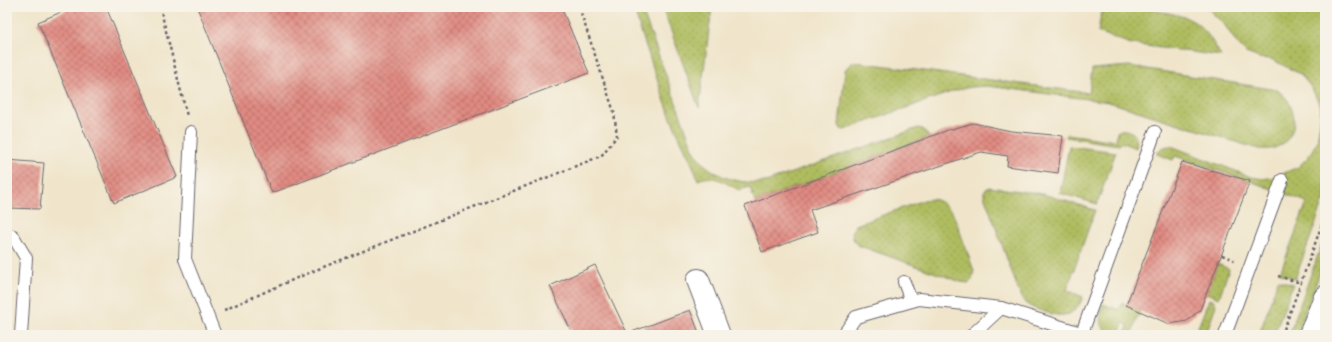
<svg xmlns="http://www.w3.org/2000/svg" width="1332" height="342" font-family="'Balsamiq Sans',sans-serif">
<defs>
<pattern id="grass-dots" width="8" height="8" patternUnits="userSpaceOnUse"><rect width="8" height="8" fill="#afbc5f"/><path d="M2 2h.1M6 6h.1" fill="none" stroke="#96a153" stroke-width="1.8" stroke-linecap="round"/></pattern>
<pattern id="building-cross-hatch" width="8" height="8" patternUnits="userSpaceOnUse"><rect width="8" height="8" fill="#e18b82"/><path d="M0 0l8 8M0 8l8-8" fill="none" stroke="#b6716c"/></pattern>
</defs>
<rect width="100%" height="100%" fill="#f7f3e8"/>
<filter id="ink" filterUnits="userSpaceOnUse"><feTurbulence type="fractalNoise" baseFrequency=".025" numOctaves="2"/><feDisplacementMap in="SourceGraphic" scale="8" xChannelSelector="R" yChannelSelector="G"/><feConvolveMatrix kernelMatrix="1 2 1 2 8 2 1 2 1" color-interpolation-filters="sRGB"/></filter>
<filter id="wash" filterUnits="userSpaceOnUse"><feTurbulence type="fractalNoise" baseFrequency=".012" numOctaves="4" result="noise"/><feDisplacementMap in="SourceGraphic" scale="16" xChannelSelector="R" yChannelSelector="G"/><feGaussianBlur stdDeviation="0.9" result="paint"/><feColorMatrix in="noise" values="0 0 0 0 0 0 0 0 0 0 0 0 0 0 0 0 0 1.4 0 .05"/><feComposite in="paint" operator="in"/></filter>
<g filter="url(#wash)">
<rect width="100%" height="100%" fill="#f0e5cb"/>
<g fill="url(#grass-dots)" stroke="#686f4d">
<path d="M 633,7 L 641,7 L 693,149 C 696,154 700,160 704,164 C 722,180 743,184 766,182 L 918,128 L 923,129 L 929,137 L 755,202 L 750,187 L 739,190 C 725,183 714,173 698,180 C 691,158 679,139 671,118 C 657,81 645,44 633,7 Z"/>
<path d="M 662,7 L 712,7 L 699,108 L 664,12 Z"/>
<path d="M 1102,7 C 1124,7 1179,10 1196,23 C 1208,32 1214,44 1221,56 L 1131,44 L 1098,32 Z"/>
<path d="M 1206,7 L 1287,7 L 1325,12 L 1325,198 L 1295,279 L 1280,273 L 1307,202 L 1250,181 L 1175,156 L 1173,160 L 1157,154 C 1160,148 1164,146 1171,146 L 1251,177 L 1263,179 L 1275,177 L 1298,167 L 1308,157 L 1317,142 L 1320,122 L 1321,107 L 1311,87 L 1300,74 L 1271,59 L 1259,58 L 1246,53 L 1236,42 L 1224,24 Z"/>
<path d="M 857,62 L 1089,93 L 1092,69 L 1129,66 L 1277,90 C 1298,103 1301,136 1277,147 C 1271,150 1264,149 1258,149 L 1109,102 L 988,86 L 971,87 L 957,90 L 844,130 L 841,129 L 839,125 L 845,70 L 851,63 Z"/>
<path d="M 1121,130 C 1133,129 1139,137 1136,148 L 1120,142 L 1119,145 L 1066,137 L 1067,134 L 1116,141 L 1117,132 Z"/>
<path d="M 1069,146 L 1116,152 L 1097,204 L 1060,193 Z"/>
<path d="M 989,187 L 1043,194 L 1095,210 L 1067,290 L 1083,297 C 1075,318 1061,318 1042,311 C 1036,309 1030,307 1025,303 C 1023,300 1021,295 1019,292 L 984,195 L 984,191 Z"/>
<path d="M 933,199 C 943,202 948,207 954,215 L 974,271 L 972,280 L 968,283 L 961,282 L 857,245 C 852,239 850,231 856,225 L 924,200 Z"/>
<path d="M 1325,235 L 1325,259 L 1297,335 L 1289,335 Z"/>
<path d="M 1218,264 L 1229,269 L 1219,298 L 1206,293 Z"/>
<path d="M 1278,280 L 1293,284 L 1274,335 L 1259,335 Z"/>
<path d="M 1209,299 L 1214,301 L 1216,305 L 1206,335 L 1195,335 Z"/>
<path d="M 1122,303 L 1140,311 L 1132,333 L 1136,335 L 1124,335 L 1126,330 L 1127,330 L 1128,325 L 1123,323 L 1119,335 C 1116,335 1112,336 1110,334 C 1099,329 1100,313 1103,304 L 1119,310 Z"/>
</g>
<g id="blocks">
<g fill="url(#building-cross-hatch)">
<path d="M 73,7 L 106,7 L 177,177 L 114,203 L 38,22 Z"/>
<path d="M 197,7 L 561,7 L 589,73 L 272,193 Z"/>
<path d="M 973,123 L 1011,131 L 1063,136 L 1058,173 L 1007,166 L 1008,156 L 981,152 L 810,210 L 818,232 L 762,252 L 745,206 L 948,130 Z"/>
<path d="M 7,160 L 44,163 L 40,209 L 7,208 Z"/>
<path d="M 1182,162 L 1250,181 L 1200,310 L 1187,321 L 1169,324 L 1126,305 Z"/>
<path d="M 595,265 L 628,335 L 573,335 L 550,286 Z"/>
<path d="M 690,310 L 700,335 L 629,335 L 629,333 Z"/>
</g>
</g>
</g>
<g filter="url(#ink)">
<use href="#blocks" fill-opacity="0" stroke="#6a666d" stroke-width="1"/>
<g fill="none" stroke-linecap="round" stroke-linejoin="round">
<defs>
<g id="lane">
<path d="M 191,132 L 185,259 L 215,335"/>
<path d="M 7,235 L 13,236 L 26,258 L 21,335"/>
<path d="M 904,282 L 911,301"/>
<path d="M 1082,333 L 1155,132"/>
<path d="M 843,335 L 856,317 L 919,299 L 1001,308 L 1087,335"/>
<path d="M 972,335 L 1001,308"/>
<path d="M 1225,335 L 1282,180"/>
</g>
<path id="street" d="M 698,280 L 719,335"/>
<path id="secondary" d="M 1310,335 L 1325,297"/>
</defs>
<use href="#lane" stroke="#6a666d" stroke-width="14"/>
<use href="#street" stroke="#6a666d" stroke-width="24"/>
<use href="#secondary" stroke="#6a666d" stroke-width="24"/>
<g stroke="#6a666d" stroke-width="2.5" stroke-dasharray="3 3" stroke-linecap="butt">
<path d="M 160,7 L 187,116"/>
<path d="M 1222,255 L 1234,260"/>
<path d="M 1278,276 L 1301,283"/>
<path d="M 224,310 L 306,274 L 601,156 L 617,136 L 614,112 L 579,7"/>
<path d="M 1282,335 L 1325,216"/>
</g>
<use href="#lane" stroke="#fff" stroke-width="12"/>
<use href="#street" stroke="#fff" stroke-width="22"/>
<use href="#secondary" stroke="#fff" stroke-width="22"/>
</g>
</g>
<rect width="1332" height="342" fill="none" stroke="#f7f3e8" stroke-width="24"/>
</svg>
